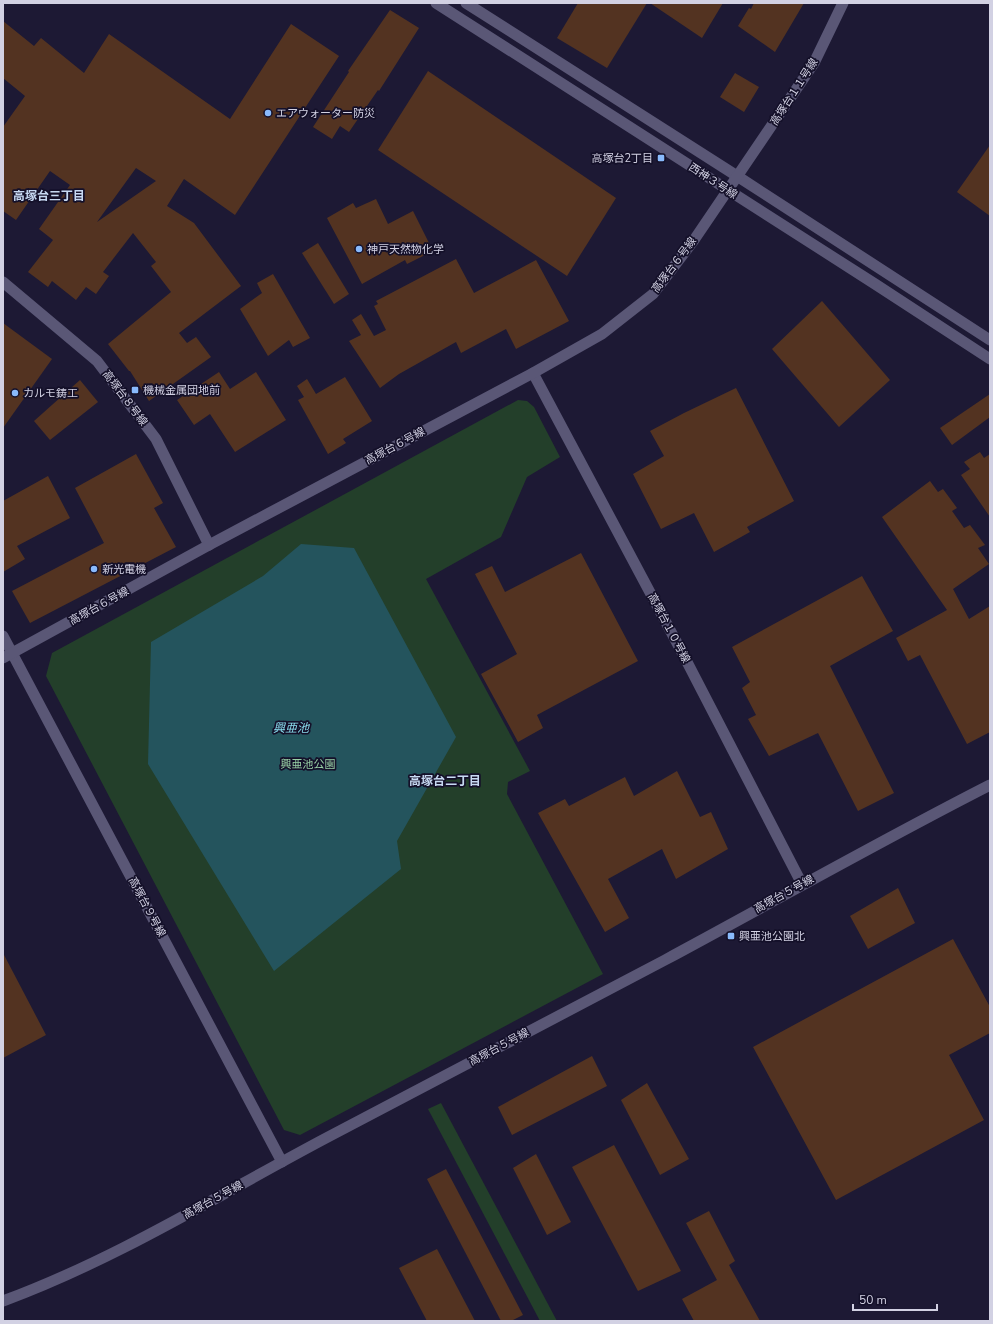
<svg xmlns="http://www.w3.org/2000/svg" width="993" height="1324" font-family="'Nunito Sans','Noto Sans JP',sans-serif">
<rect width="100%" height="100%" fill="#1d1934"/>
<g fill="#233f2a">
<path d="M 518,400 L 527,401 L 534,407 L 560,457 L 527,477 L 501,537 L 426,579 L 530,771 L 508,782 L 507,794 L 603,974 L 300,1135 L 284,1130 L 46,676 L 52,653 Z"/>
<path d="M 441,1103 L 557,1321 L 540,1321 L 428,1109 Z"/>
</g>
<path fill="#24545d" d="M 301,544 L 354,548 L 456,737 L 397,841 L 401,869 L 274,971 L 148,764 L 151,642 L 263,576 Z"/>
<g fill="#533321" fill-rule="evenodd">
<path d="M 578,3 L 647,3 L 607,68 L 557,38 Z"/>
<path d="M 650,3 L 723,3 L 702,38 Z"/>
<path d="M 754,3 L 804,3 L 775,52 L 738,26 L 749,8 L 751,9 Z"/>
<path d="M 390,10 L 419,28 L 379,91 L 378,90 L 349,132 L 340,126 L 332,139 L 313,127 L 349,72 L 348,71 Z"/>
<path d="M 3,21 L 34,46 L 41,38 L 84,73 L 109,34 L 230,119 L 291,24 L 339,56 L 235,215 L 184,179 L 167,206 L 194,223 L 241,286 L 179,333 L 187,343 L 196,337 L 211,357 L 149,401 L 130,371 L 129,371 L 108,344 L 171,292 L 151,266 L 156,262 L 133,233 L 103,272 L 109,276 L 96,294 L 86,287 L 76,300 L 52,281 L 48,287 L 28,272 L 53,240 L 39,229 L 70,185 L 50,171 L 16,220 L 3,211 L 3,127 L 25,96 L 3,78 ZM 136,168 L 156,181 L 97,222 Z"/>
<path d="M 428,71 L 616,198 L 567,276 L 378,150 Z"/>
<path d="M 735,73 L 759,87 L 744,112 L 720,97 Z"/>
<path d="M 990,145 L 990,216 L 957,192 Z"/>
<path d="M 376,199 L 388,224 L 413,211 L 433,251 L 407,264 L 405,260 L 362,284 L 327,218 L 353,203 L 356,208 Z"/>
<path d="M 318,243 L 349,294 L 334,304 L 302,253 Z"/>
<path d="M 456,259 L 474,293 L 536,260 L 569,321 L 516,349 L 506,329 L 461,353 L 456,342 L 399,374 L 380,388 L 349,341 L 361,335 L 352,320 L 361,314 L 374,336 L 386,330 L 374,306 L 378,304 L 376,301 Z"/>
<path d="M 273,274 L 310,338 L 293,347 L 289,340 L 268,356 L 240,309 L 262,293 L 257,283 Z"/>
<path d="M 822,301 L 890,380 L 839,427 L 772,349 Z"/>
<path d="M 3,323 L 52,359 L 3,428 Z"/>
<path d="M 219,372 L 230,389 L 256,372 L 286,420 L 235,452 L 210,414 L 194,425 L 177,400 Z"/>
<path d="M 345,377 L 372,421 L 343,439 L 346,443 L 328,454 L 298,400 L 304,397 L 297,386 L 307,379 L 316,394 Z"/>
<path d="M 80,380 L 98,402 L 50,440 L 34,421 Z"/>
<path d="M 736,388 L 794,501 L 747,527 L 750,532 L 714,552 L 694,513 L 661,529 L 633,474 L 664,456 L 650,431 L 684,413 Z"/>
<path d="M 990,394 L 990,417 L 952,445 L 940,428 Z"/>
<path d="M 980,452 L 984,458 L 990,454 L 990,517 L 961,475 L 970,469 L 964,462 Z"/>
<path d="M 136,454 L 163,503 L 154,508 L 176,547 L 30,623 L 12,591 L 104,543 L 75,488 Z"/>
<path d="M 48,476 L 70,518 L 17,546 L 25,559 L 3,572 L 3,501 Z"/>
<path d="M 930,481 L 938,492 L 943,489 L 957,508 L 952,511 L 964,528 L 970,525 L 985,545 L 978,548 L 989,564 L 953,589 L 969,619 L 990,606 L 990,732 L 967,744 L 920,655 L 908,661 L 896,638 L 947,610 L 882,517 Z"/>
<path d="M 581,553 L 638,661 L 537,715 L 543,728 L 518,742 L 481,674 L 517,654 L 475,574 L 492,566 L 505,592 Z"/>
<path d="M 862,576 L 893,631 L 830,666 L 894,793 L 858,811 L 818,733 L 769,756 L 748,719 L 756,715 L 742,688 L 750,682 L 732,647 Z"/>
<path d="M 677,771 L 700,817 L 711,812 L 728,849 L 676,879 L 662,849 L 608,879 L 629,918 L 605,932 L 538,813 L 565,799 L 569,806 L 625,777 L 634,796 Z"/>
<path d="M 898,888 L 915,923 L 868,949 L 850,916 Z"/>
<path d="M 953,939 L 990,1007 L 990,1033 L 949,1055 L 984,1120 L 836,1200 L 753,1047 Z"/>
<path d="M 3,953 L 46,1035 L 3,1058 Z"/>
<path d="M 592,1056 L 607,1086 L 512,1135 L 498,1107 Z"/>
<path d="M 647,1083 L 689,1159 L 660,1175 L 621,1100 Z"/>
<path d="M 614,1145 L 681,1271 L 638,1291 L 572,1167 Z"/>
<path d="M 536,1154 L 571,1222 L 547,1235 L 513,1168 Z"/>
<path d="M 446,1169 L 523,1315 L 511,1321 L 501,1321 L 427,1179 Z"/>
<path d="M 709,1211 L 735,1261 L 729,1265 L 760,1321 L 694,1321 L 682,1299 L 717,1280 L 686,1223 Z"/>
<path d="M 437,1249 L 475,1321 L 427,1321 L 399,1268 Z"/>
</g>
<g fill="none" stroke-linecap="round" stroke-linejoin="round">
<g stroke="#5a5776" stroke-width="11">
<path d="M 436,3 L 875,284 L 990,359"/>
<path d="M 466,3 L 737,176 L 990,340"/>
<path d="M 3,282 L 97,361 L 156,439 L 209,545"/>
<path d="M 533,373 L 685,658 L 802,884"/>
<path d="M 3,636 L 282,1162"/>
<path d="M 3,658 L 209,545 L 533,373 L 602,334 L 653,294 L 694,240 L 814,63 L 843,3"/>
<path d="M 3,1301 C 117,1259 220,1194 328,1137 C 440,1078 553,1020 665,960 C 773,902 880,841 990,785"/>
</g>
</g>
<g fill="#89bafc" stroke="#141029" stroke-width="1.5">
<circle cx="268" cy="113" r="4"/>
<rect x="657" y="154" width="8" height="8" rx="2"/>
<circle cx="359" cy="249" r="4"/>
<rect x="131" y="386" width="8" height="8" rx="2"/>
<circle cx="15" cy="393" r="4"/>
<circle cx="94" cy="569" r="4"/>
<rect x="727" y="932" width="8" height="8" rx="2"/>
</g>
<g text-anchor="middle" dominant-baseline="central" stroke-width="3.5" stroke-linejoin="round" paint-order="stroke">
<g font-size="11" fill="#d2d1e3" stroke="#141029">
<text transform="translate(794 92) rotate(-57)">高塚台１１号線</text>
<text transform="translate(713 181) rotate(33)">西神３号線</text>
<text transform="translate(674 265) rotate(-53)">高塚台６号線</text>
<text transform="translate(125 398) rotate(53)">高塚台８号線</text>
<text transform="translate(395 446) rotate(-28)">高塚台６号線</text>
<text transform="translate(99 606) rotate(-29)">高塚台６号線</text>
<text transform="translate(669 628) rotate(62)">高塚台１０号線</text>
<text transform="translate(784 894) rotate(-29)">高塚台５号線</text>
<text transform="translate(147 907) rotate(62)">高塚台９号線</text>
<text transform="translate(499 1047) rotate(-28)">高塚台５号線</text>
<text transform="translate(213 1200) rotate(-29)">高塚台５号線</text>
</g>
<g font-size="11" fill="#d2d1e3" stroke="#141029" text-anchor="start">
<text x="276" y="113">エアウォーター防災</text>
<text x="653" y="158" text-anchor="end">高塚台2丁目</text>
<text x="367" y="249">神戸天然物化学</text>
<text x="143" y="390">機械金属団地前</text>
<text x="23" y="393">カルモ鋳工</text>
<text x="102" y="569">新光電機</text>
<text x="739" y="936">興亜池公園北</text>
</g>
<g font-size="11" fill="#99d1a6" stroke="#141029">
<text x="308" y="764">興亜池公園</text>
</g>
<g font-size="12" font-weight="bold" fill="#c7d9f2" stroke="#141029">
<text x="49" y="196">高塚台三丁目</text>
<text x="445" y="781">高塚台二丁目</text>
</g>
<g font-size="12" font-style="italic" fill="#89dcec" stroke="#141029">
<text x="291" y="728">興亜池</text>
</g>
</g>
<rect width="993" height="1324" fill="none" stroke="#d2d1e3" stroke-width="8"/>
<path d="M853 1304v6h84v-6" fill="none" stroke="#d2d1e3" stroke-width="2"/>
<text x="859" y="1304" font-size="12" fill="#d2d1e3" stroke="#141029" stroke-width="3" paint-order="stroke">50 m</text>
</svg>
